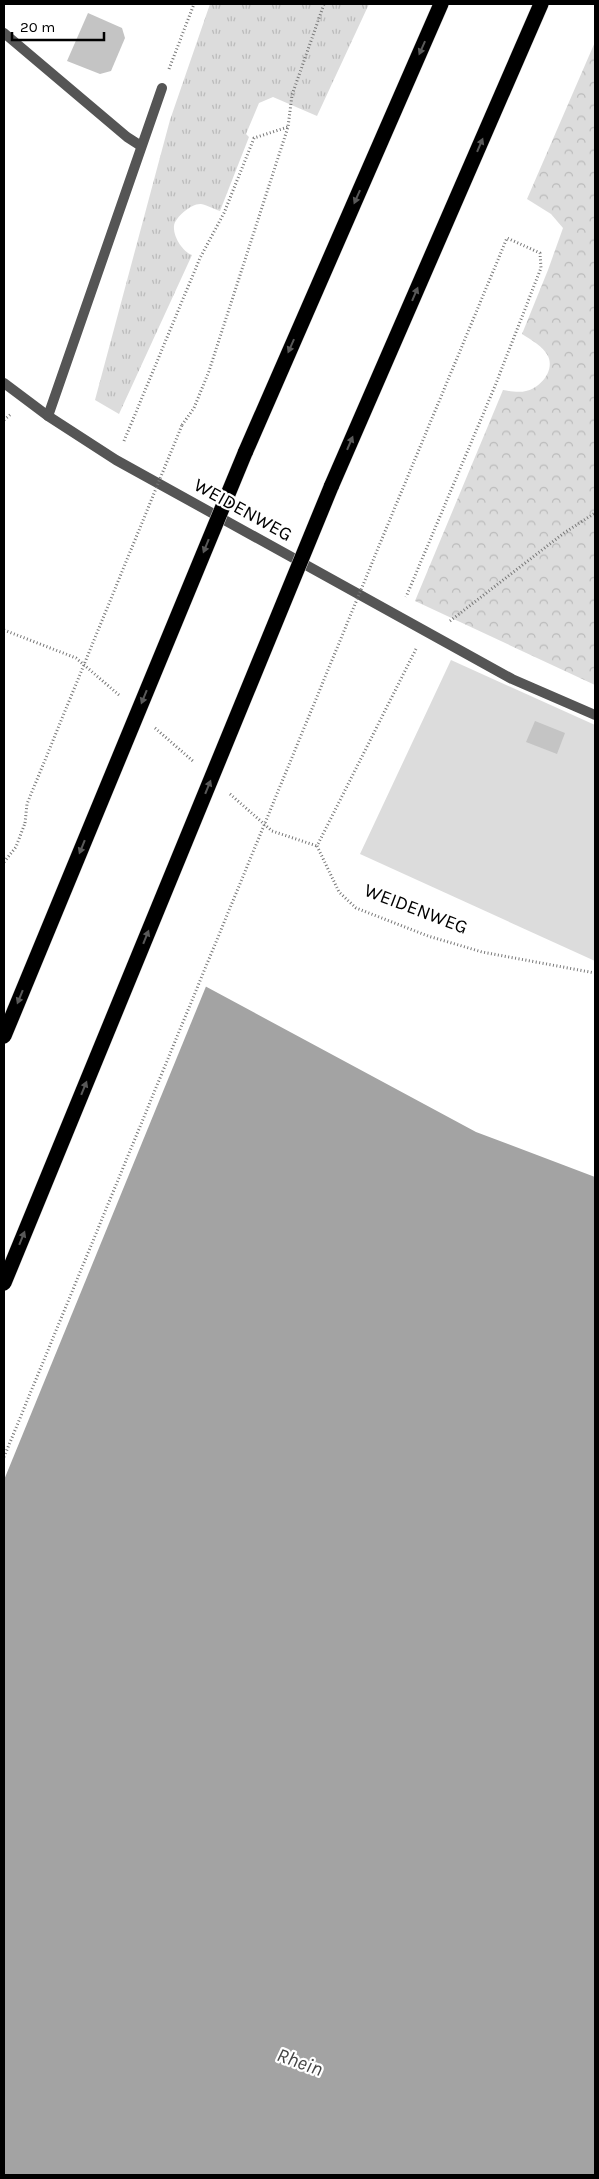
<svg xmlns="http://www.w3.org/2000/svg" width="599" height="2179" font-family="Karla,sans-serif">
<defs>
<pattern id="grass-tufts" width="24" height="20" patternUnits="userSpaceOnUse" patternTransform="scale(1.25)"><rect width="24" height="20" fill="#dcdcdc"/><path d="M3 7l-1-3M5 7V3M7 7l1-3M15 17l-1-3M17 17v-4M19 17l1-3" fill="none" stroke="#bbb"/></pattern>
<pattern id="forest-crowns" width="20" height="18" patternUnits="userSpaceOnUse" patternTransform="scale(1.25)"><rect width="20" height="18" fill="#dcdcdc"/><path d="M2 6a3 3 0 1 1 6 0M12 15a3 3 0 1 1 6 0" fill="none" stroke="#bbb"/></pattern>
</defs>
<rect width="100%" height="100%" fill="#fff"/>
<path fill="url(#grass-tufts)" d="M 210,4 L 369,4 L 317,116 L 273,97 L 259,103 L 246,134 L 249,137 L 220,211 C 214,209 207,205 201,204 C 192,203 175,217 174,226 C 173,237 183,252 192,255 L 119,414 L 95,400 L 170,120 Z"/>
<path fill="url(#forest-crowns)" d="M 595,42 L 595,685 L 415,601 L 503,390 C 509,391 519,393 526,391 C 540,388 555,371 548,356 C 543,346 531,340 522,334 L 548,270 L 563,228 L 551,214 L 527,199 Z"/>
<path fill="#dcdcdc" d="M 451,660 L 595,725 L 595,961 L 360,854 Z"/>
<path fill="#a3a3a3" d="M 4,878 L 476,1132 L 595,1177 L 595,2175 L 4,2175 Z"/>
<path fill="#fff" d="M 4,875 L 207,984 L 4,1480 Z"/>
<g fill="#c4c4c4">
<path d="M 88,13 L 122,28 L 125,38 L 111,71 L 100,74 L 67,61 Z"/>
<path d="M 535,721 L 565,733 L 557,754 L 526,742 Z"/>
</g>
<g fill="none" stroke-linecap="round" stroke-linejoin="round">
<defs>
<g id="highway">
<path d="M 245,453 L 441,4"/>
<path d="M 331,487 L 541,4"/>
</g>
</defs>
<use href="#highway" stroke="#dbdbdb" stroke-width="16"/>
<g stroke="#777" stroke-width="3" stroke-dasharray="1 2.5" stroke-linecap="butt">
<path d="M 169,69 L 194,4"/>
<path d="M 4,420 L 11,414"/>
<path d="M 182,425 L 194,408 L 209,371 L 288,127 L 292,95 L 324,4"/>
<path d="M 124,441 L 200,258 L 224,213 L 254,138 L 288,127"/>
<path d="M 393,512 L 507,238 L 540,253 L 541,268 L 495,386 L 406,597"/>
<path d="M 450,621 L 564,533 L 595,513"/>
<path d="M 4,630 L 76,658 L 119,695"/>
<path d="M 416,649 L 317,846 L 339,892 L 356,908 L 428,936 L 482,952 L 595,973"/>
<path d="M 155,728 L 194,762"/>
<path d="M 230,794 L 272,831 L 317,846"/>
<path d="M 4,862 L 16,847 L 25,823"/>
</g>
<g stroke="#555" stroke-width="10">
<path d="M 4,33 L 127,137 L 141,146"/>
<path d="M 4,383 L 48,416 L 116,460 L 512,679 L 595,715"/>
<path d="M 48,416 L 162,88"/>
</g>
<use href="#highway" stroke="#000" stroke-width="15"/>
<defs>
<g id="highway-bridge">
<path d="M 4,1036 L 245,453"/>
<path d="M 4,1283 L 331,487"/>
</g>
</defs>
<use href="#highway-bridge" stroke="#dbdbdb" stroke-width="16" stroke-linecap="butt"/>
<g stroke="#777" stroke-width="3" stroke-dasharray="1 2.5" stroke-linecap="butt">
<path d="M 25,823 L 27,804 L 182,425"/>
<path d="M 4,1457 L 393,512"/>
</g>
<use href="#highway-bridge" stroke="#000" stroke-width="15"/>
</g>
<defs><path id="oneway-solid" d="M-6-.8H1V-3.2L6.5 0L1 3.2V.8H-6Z" transform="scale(1.25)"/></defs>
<g fill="#595959">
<use href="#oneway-solid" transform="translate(422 48) rotate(114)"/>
<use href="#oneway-solid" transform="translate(480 145) rotate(-67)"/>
<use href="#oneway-solid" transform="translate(357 197) rotate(114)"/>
<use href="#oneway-solid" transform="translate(415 294) rotate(-67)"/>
<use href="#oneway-solid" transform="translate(291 346) rotate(114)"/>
<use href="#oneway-solid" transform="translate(350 443) rotate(-67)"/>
<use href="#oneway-solid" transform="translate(206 546) rotate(112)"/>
<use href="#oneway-solid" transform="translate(144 697) rotate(112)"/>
<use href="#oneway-solid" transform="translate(208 787) rotate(-68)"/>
<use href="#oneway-solid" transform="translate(82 847) rotate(112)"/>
<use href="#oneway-solid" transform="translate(146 937) rotate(-68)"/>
<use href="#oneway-solid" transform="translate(20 997) rotate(112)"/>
<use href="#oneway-solid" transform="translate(84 1088) rotate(-68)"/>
<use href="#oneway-solid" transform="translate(22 1238) rotate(-68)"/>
</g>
<g text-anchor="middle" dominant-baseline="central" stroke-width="4.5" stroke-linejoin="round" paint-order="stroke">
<g font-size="19" fill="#000" stroke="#fff">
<text transform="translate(243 510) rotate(29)">WEIDENWEG</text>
<text transform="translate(416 909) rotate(21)">WEIDENWEG</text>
</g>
<g font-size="20" font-style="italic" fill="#444" stroke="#fff">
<text transform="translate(300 2062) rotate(20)">Rhein</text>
</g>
</g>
<rect width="599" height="2179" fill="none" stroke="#000000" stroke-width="10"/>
<path d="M12 32v8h92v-8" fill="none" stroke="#000000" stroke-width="2.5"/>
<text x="20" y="32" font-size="15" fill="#000000" stroke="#ffffff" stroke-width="4" paint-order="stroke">20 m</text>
</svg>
